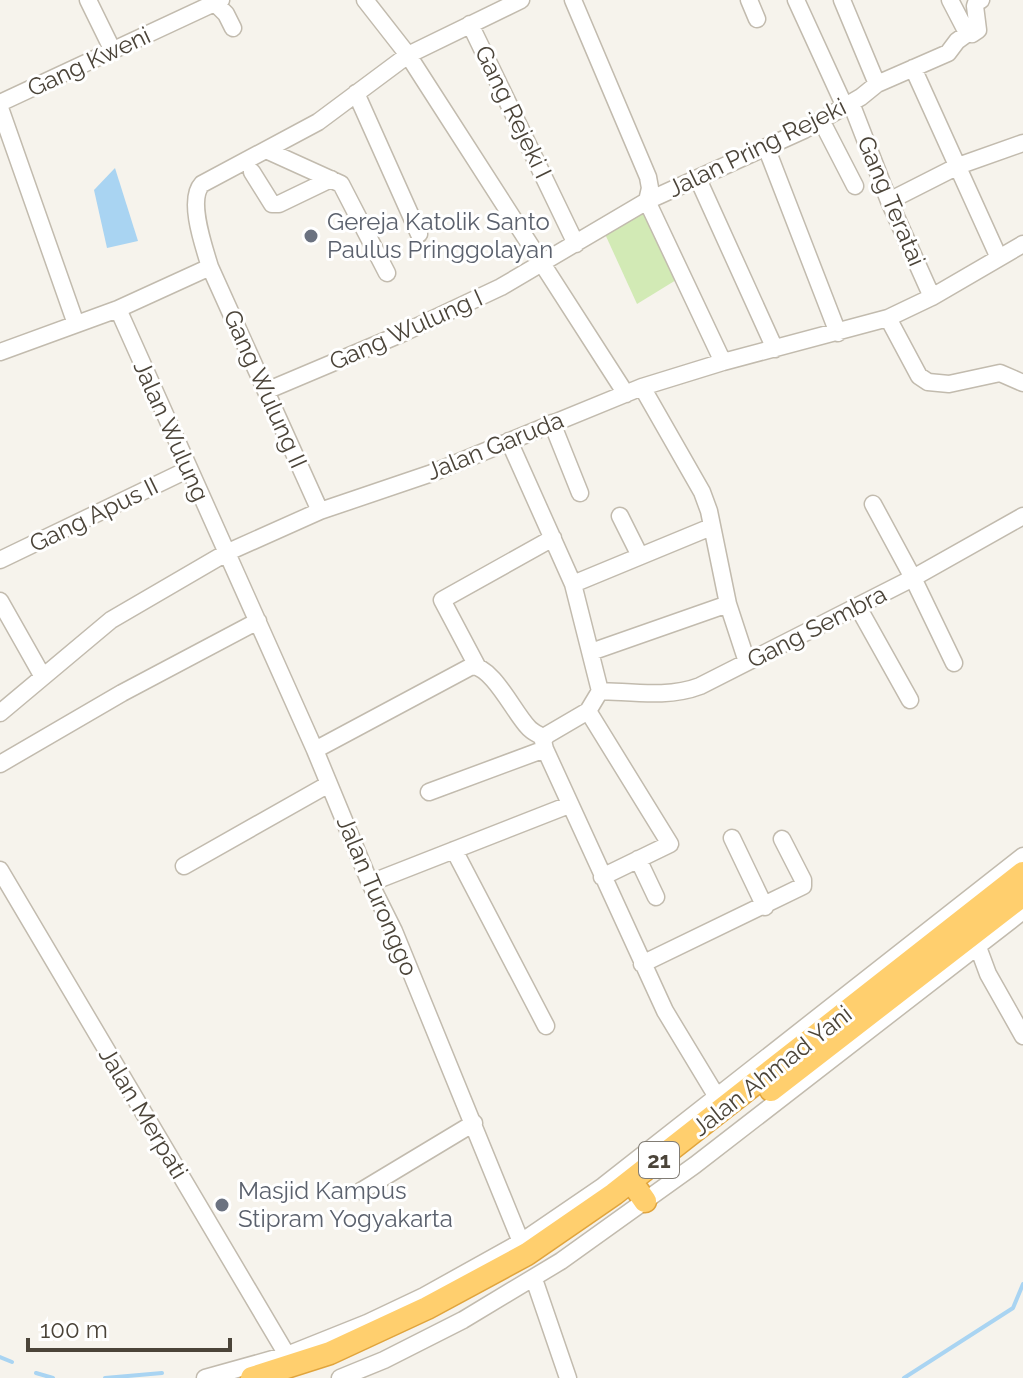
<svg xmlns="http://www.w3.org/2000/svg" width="1023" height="1378" viewBox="0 0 1023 1378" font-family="Raleway,sans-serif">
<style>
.green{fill:#d2eab5}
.water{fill:#a9d4f2}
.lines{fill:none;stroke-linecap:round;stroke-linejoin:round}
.stream{stroke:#a9d4f2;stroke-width:4}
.minor-casing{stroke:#c2bbae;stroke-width:19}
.highway-casing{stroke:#e0a43c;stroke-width:25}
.minor{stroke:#fff;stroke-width:16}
.highway{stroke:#ffcf6e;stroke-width:22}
.worship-dot{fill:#6b7280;stroke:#fff;stroke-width:3}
.labels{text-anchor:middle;stroke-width:6;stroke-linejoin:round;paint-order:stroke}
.shield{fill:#fff;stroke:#817c74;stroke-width:2}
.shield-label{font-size:22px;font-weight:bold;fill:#4b4439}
.street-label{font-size:24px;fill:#4b4439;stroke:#fff}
.worship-label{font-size:24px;fill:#5b616d;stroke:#fff;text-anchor:start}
</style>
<rect width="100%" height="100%" fill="#f6f3ec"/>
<!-- green -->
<path class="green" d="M 642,213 L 648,215 L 681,277 L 637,304 L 605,234 Z"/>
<!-- water -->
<path class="water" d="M 115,168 L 138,241 L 107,248 L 94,190 Z"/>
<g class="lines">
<!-- stream -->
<path class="stream" d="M 0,1357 L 12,1362
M 36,1373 L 53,1378
M 105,1378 L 162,1373
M 904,1378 L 1013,1308 L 1023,1284"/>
<!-- minor casing -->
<g class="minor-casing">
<path id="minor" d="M 88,0 L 113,51
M 212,0 L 226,14 L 233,28
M 365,0 L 408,55 L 626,394
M 573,0 L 648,177 L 650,188 L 647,201 L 723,362
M 749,0 L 757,19
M 796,0 L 845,107
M 842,0 L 877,84
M 950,0 L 964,27 L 972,34 L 978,30 L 975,6 L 976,3 L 981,0
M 470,24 L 576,244
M 913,68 L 999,258
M 356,93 L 419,234
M 0,103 L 221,0
M 851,103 L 889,201 L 932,297
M 0,108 L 76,324
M 821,120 L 855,186
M 766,147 L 838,333
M 266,150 L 341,184 L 387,273
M 252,172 L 272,204 L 279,204 L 331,179
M 698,179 L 775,349
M 889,201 L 958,166 L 1023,143
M 210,267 L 320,511
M 118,309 L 315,750 L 370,883 L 394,931 L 521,1242
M 888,318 L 919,376 L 928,382 L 949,384 L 1000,373 L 1023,383
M 0,352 L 118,309 L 210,267 C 204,247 187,200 202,184 L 318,122 L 408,55 L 521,0
M 642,387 L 702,492 L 709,511 L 728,604 L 747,662
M 266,391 L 401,334 L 501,287 L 647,201 L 804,130 L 861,97 L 877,84 L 948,53 L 957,41 L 968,33
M 552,423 L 580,493
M 509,441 L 573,584 L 600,691
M 873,504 L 913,578 L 954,663
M 620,516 L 640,556
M 0,560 L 189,469
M 573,584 L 711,527
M 0,601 L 43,677
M 858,607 L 910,700
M 591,652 L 728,604
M 477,666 L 442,600 L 553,538
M 600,691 L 588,711 L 547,735 L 543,741 L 545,749 L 665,1011 L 717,1097
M 600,691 C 633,692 669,698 700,686 L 913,578 L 1023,516
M 588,711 L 670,844 L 602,877
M 0,713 L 111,620 L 226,553 L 320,511 L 432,473 L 642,387 L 723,362 L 888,318 L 932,297 L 1023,244
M 315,750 L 472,666 C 493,667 513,711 528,727 C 532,732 538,734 544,738
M 0,764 L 122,693 L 258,621
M 429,792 L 545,749
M 732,838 L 765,907
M 454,850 L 546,1026
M 638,859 L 656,897
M 184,866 L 329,784
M 0,870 L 287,1355
M 370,883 L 569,805
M 978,947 L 988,974 L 1023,1036
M 642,964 L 803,886 L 803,880 L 782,839
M 361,1191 L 474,1123
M 534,1279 L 568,1378
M 205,1378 L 287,1355 L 367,1323 L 424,1296 L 521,1242 L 603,1186 L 1023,856
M 340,1378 L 384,1360 L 463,1320 L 561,1261 L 695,1165 L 1023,911"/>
</g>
<!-- highway casing -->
<g class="highway-casing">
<path id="highway" d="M 771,1090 L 1023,895
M 638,1191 L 645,1201
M 252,1378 L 330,1353 L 427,1308 L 527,1254 L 614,1194 L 1023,873"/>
</g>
<!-- minor -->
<use href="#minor" class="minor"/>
<!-- highway -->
<use href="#highway" class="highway"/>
</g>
<!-- markers -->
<g class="worship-dot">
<circle cx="311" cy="236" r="8"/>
<circle cx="222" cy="1205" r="8"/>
</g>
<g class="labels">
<!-- shield labels -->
<rect class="shield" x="639" y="1142" width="40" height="36" rx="6"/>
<g class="shield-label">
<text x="659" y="1168">21</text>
</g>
<!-- street labels -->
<g class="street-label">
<text transform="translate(89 62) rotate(-25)" y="8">Gang Kweni</text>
<text transform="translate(513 112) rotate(64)" y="8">Gang Rejeki I</text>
<text transform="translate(757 148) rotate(-26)" y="8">Jalan Pring Rejeki</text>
<text transform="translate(891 201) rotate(67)" y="8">Gang Teratai</text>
<text transform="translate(406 330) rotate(-24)" y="8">Gang Wulung I</text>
<text transform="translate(265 389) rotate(66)" y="8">Gang Wulung II</text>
<text transform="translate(171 431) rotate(66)" y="8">Jalan Wulung</text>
<text transform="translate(495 446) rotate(-22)" y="8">Jalan Garuda</text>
<text transform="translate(94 515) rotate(-26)" y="8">Gang Apus II</text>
<text transform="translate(817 627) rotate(-27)" y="8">Gang Sembra</text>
<text transform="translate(377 896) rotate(67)" y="8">Jalan Turonggo</text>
<text transform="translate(772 1071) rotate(-38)" y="8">Jalan Ahmad Yani</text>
<text transform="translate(143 1113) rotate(59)" y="8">Jalan Merpati</text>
</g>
<!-- worship labels -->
<g class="worship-label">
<text x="327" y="230">Gereja Katolik Santo<tspan x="327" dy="28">Paulus Pringgolayan</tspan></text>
<text x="238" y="1199">Masjid Kampus<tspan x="238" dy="28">Stipram Yogyakarta</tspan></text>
</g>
</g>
<!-- scale -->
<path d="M28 1338v12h202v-12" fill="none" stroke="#4b4439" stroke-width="4"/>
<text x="40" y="1338" font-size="24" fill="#4b4439" stroke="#ffffff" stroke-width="6" paint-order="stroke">100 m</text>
</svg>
